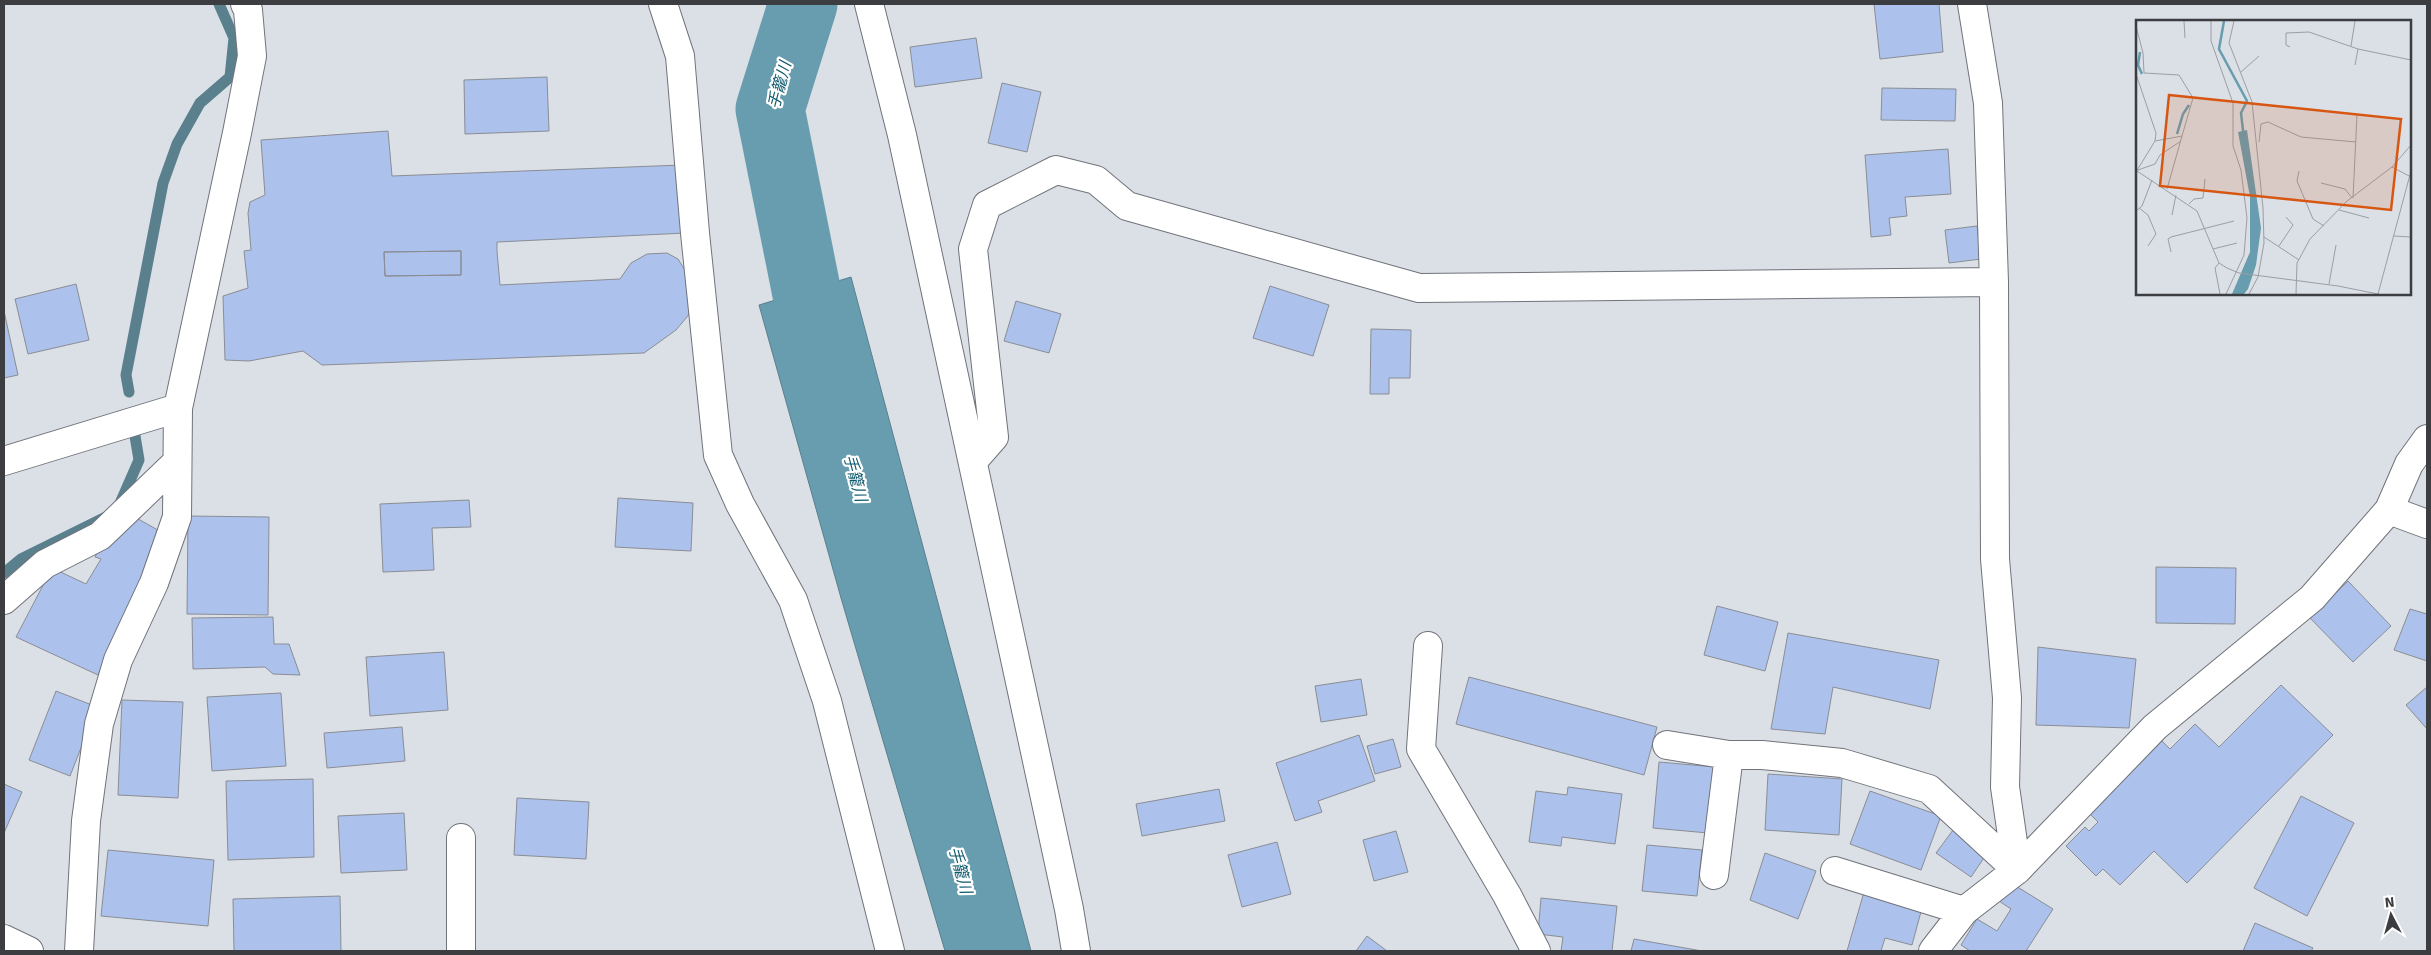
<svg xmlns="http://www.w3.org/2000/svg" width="2431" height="955" viewBox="0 0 2431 955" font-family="Signika,'Noto Sans JP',sans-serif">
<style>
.water{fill:#679daf;stroke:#5a808e}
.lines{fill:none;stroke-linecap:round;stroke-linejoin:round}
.stream{stroke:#5a808e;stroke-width:11}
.river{stroke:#679daf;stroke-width:69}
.building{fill:#acc2ec;stroke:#8a8d94;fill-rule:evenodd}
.minor-casing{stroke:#70737a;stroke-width:30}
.tertiary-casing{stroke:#70737a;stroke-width:30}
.minor{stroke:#fff;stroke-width:28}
.tertiary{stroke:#fff;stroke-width:28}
.labels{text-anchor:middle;stroke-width:4.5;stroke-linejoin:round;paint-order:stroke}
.water-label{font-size:16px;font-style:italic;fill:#0d596d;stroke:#fff}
.inset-river{fill:none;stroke:#679daf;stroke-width:2.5}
.inset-road{fill:none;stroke:#9b9ea4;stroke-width:1}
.view{fill:#d75611;fill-opacity:0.15;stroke:#d75611;stroke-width:2.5}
.inset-edge{fill:none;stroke:#3b3d40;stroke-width:2.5}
</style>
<rect width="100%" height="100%" fill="#dbdfe6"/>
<!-- water -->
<path class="water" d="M 851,277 L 1031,951 L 945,951 L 841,598 L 759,305 Z"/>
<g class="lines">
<!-- stream -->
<path class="stream" d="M 129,392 L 126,375 L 163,183 L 177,144 L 200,103 L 230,77 L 234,38 L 219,4
M 118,508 L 139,460 L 134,430
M 4,573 L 21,559 L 106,517"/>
<!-- river -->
<path class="river" d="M 803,4 L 770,109 L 808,299 L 830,383"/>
</g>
<!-- building -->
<path class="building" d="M 1874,4 L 1939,4 L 1943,52 L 1880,59 Z
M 976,38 L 982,78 L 915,87 L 910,47 Z
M 547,77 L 549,131 L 465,134 L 464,80 Z
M 1002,83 L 1041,92 L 1027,152 L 988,143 Z
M 1882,88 L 1956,89 L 1955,121 L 1881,120 Z
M 388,131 L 392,176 L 682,165 L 686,233 L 497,242 L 497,251 L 500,285 L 620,279 L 631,263 L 647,254 L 667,253 L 678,259 L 693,283 L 692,311 L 676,330 L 644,353 L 322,365 L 303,351 L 249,361 L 225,360 L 223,296 L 248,288 L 244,251 L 251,250 L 248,213 L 250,202 L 265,195 L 261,140 ZM 461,251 L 461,275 L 385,276 L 384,252 Z
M 1948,149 L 1951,194 L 1905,197 L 1907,216 L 1889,218 L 1891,235 L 1871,237 L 1865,155 Z
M 1977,226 L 1981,259 L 1949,263 L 1945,230 Z
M 461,251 L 461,275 L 385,276 L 384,252 Z
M 76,284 L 89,340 L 28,354 L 15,299 Z
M 1270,286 L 1329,305 L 1313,356 L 1253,338 Z
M 1016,301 L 1061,314 L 1049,353 L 1004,341 Z
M 4,311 L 18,375 L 4,378 Z
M 1371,329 L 1411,330 L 1410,378 L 1389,378 L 1389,394 L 1370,394 Z
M 618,498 L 693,503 L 691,551 L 615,547 Z
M 469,500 L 471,527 L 432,528 L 434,570 L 383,572 L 380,504 Z
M 133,516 L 163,533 L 98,675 L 16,637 L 52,568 L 86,584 L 101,559 L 95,557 L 107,534 Z
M 188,516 L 269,517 L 268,615 L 187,614 Z
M 2156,567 L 2236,568 L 2235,624 L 2156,623 Z
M 2348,581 L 2391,626 L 2353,662 L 2310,618 Z
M 1717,606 L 1778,622 L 1765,671 L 1704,655 Z
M 2410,609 L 2427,614 L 2427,661 L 2394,650 Z
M 273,617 L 274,644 L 289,644 L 300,675 L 273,674 L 265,667 L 193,669 L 192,618 Z
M 1788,633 L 1939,660 L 1930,709 L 1833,687 L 1825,734 L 1771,729 Z
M 2038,647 L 2136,659 L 2129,728 L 2036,725 Z
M 444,652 L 448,710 L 370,716 L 366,657 Z
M 1469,677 L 1657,727 L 1644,775 L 1456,724 Z
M 1361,679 L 1367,715 L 1321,722 L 1315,686 Z
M 2281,685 L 2333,735 L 2187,883 L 2154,851 L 2120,885 L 2103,869 L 2096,876 L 2066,846 L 2085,827 L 2089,831 L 2098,822 L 2090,814 L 2162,741 L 2170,749 L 2195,724 L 2219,747 Z
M 2427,687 L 2427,729 L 2406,705 Z
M 56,691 L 97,707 L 70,776 L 29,760 Z
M 281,693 L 286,766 L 212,771 L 207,697 Z
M 122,700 L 183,702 L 178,798 L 118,795 Z
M 402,727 L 405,761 L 327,768 L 324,733 Z
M 1359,735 L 1375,781 L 1318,801 L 1322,812 L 1295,821 L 1276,763 Z
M 1393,739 L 1401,767 L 1375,774 L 1367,746 Z
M 1659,762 L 1715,767 L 1708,833 L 1653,828 Z
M 1768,774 L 1842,779 L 1839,835 L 1765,830 Z
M 313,779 L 314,857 L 228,860 L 226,781 Z
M 4,784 L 22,792 L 4,833 Z
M 1568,787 L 1622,794 L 1615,844 L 1562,837 L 1561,846 L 1529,842 L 1536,791 L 1567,795 Z
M 1219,789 L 1225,821 L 1142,836 L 1136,804 Z
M 1870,791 L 1941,816 L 1921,870 L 1850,844 Z
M 2301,796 L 2354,823 L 2307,916 L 2254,888 Z
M 517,798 L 589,802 L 586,859 L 514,855 Z
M 404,813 L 407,870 L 341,873 L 338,816 Z
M 1956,826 L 1990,849 L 1971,877 L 1936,853 Z
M 1396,831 L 1408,872 L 1374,881 L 1363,840 Z
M 1277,842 L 1291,894 L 1242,907 L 1228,855 Z
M 1647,845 L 1702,850 L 1697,896 L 1642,891 Z
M 108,850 L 214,860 L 208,926 L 101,916 Z
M 1765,853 L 1816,871 L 1798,919 L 1750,900 Z
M 2011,883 L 2053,909 L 2026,951 L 1970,951 L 1961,945 L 1977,919 L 1997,931 L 2011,909 L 1999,901 Z
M 1864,892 L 1922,908 L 1912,945 L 1885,938 L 1881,951 L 1847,951 Z
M 340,896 L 341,951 L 234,951 L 233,899 Z
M 1541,898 L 1617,906 L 1612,951 L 1561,951 L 1563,937 L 1538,934 Z
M 2255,923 L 2313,948 L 2311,951 L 2243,951 Z
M 1367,936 L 1387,951 L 1356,951 Z
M 1634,939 L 1702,951 L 1631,951 Z"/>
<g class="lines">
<!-- minor casing -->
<g class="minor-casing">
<path id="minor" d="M 663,4 L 680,56 L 695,233 L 718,455 L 740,504 L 793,600 L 827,701 L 890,951
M 869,4 L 902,135 L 1069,909 L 1076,951
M 1972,4 L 1988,103 L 1994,282 L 1995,559 L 2007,698 L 2005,787 L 2017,870
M 4,461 L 178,408 L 237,133 L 252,56 L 248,10 L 245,4
M 973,461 L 994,437 L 973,249 L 987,205 L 1056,170 L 1096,180 L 1127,206 L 1419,288 L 1994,282
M 2389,510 L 2427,524
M 4,600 L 45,564 L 100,536 L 177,462
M 1428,646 L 1421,749 L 1507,895 L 1536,951
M 1667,745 L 1729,755 L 1762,755 L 1842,763 L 1929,789 L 2017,870
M 461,838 L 461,951
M 1835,871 L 1964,911
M 1714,875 L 1729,755
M 79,951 L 86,821 L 99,724 L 118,660 L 154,583 L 177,517 L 178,408
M 1933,951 L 1964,911 L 2017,870 L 2155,727 L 2312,598 L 2389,510 L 2409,464 L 2427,439"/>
</g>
<!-- tertiary casing -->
<g class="tertiary-casing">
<path id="tertiary" d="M 4,939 L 29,951"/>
</g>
<!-- minor -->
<use href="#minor" class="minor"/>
<!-- tertiary -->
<use href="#tertiary" class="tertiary"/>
</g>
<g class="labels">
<!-- water labels -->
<g class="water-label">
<text transform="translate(779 85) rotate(-75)" y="6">手籠川</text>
<text transform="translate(856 478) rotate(75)" y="6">手籠川</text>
<text transform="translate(961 870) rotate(75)" y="6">手籠川</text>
</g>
</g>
<!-- overview -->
<g transform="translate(2136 20)">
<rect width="275" height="275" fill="#dbdfe6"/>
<path d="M 111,110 L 125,208 L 120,245 L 112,269 L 108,274 L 96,274 L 114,232 L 114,177 L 102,112 Z" fill="#679daf"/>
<path class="inset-river" d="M 88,1 L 83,29 L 111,81 L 105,93 L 108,119M 4,32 L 2,45 L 6,54M 41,114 L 47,94 L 53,85"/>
<path class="inset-road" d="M 48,1 L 49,18M 75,1 L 75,21 L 97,83 L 97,126 L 105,150 L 111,198 L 108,235 L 90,274M 98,1 L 93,23 L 116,82 L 127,188 L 128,223 L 122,257 L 113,274M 0,6 L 7,33 L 8,53 L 43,55 L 57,78 L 46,116 L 19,121M 215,26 L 219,1M 154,27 L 150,25 L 150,13 L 173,12 L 222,29 L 275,40M 219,45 L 222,29M 105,52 L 123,36M 0,54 L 20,113 L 19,121 L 0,152M 123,122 L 125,104 L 132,102 L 165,117 L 220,122M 256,147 L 275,157M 2,150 L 19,144 L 24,135 L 45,121M 1,151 L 61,191 L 83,243 L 91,248 L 103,253 L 202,266 L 242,274M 163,151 L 161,161 L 177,199 L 188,206M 185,163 L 209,169 L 216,178M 31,169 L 46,116M 217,178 L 221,95M 53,184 L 58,179 L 67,178 L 69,159M 3,188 L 12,195 L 20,214 L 12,226M 203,190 L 233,198M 0,191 L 6,186 L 16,160M 36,195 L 40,175M 258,216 L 275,217M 128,217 L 163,240M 143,226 L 157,205 L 150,197M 77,229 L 101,223M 35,232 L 32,219 L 35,217 L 98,201M 83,243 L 79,248 L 84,274M 193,264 L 200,225M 160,274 L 161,243 L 174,219 L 211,181 L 256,147 L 275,125M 242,274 L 275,151"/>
<path class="view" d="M 33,75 L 265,99 L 255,190 L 24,166 Z"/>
<rect width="275" height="275" class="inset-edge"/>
</g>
<!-- border -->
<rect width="2431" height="955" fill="none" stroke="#3b3d40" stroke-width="10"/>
<!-- north arrow -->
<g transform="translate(2391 915) rotate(354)" stroke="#ffffff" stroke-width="4" paint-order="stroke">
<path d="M0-4L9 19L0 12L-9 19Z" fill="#3b3d40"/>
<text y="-8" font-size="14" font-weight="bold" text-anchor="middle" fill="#3b3d40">N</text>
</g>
</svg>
